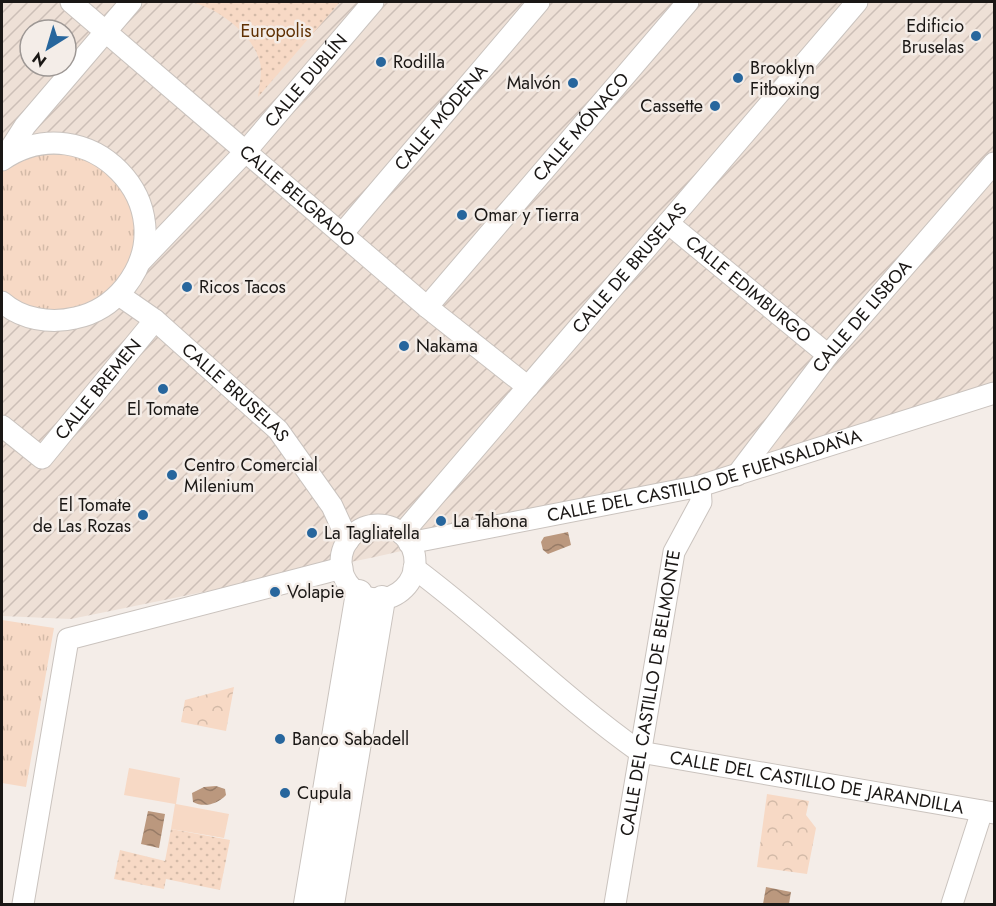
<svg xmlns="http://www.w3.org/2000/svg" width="996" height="906" viewBox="0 0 996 906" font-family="Jost,sans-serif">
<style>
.industrial{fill:url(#industrial-furrows);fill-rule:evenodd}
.grass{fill:url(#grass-tufts)}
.park{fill:url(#park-crowns)}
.garden{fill:url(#garden-dots)}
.pitch{fill:#f7d9c5}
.water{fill:url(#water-waves)}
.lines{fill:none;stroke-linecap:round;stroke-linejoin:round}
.minor-casing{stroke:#cac3be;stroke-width:23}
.tertiary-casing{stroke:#cac3be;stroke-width:28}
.minor{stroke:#fff;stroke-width:21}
.tertiary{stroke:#fff;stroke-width:26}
.poi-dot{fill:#27669d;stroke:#f4ede8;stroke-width:2}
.labels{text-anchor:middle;stroke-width:5;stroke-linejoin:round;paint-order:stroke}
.poi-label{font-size:18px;fill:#1a1715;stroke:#f4ede8;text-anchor:start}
.park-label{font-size:18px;fill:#603103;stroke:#f4ede8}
.street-label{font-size:18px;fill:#1a1715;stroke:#f4ede8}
</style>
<defs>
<pattern id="industrial-furrows" width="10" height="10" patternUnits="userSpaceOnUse" patternTransform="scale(1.5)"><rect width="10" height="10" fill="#eee0d6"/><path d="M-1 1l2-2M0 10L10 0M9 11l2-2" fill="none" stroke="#ccbfb7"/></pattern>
<pattern id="grass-tufts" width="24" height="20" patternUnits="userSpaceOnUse" patternTransform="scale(1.5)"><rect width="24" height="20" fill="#f7d9c5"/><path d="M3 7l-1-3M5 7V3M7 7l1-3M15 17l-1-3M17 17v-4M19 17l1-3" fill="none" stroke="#d3baa8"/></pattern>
<pattern id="park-crowns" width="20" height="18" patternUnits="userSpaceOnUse" patternTransform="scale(1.5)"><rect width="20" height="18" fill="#f7d9c5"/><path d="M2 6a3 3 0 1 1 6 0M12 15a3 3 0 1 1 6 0" fill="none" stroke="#d3baa8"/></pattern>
<pattern id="garden-dots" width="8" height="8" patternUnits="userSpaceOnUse" patternTransform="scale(1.5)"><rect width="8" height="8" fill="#f7d9c5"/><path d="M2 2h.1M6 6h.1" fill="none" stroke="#d3baa8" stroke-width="1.8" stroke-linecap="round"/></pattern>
<pattern id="water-waves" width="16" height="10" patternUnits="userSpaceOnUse" patternTransform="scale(1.5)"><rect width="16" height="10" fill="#bb987e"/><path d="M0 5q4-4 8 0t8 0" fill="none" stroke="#977b66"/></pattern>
</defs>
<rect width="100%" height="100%" fill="#f4ede8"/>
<!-- industrial -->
<path class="industrial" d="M 2,2 L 994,2 L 994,391 L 703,482 L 375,557 L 71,619 L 2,616 ZM 30,30 L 66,30 L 66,66 L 30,66 Z"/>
<!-- grass -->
<path class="grass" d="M 49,150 C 61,152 78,152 90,157 C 96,160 102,168 108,172 C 184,235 94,360 2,290 L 2,171 L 12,163 Z
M 2,620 L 54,628 L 26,787 L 2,783 Z"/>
<!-- park -->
<path class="park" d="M 234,687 L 226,731 L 181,722 L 185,700 Z
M 767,794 L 809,801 L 806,815 L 816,828 L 807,874 L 757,867 Z"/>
<!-- garden -->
<path class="garden" d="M 190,2 L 340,2 L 258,97 C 259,88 261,78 261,69 C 259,38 218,7 190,2 Z
M 171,829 L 230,840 L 220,890 L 166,879 L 164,889 L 114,879 L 120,850 L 165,861 Z"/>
<!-- pitch -->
<path class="pitch" d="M 129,768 L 180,778 L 176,804 L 229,814 L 224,838 L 171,829 L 175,804 L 124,795 Z"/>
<!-- water -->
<path class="water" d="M 568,532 L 571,545 L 548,554 L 543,550 L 541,542 L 544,537 Z
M 216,786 L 225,789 L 226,795 C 218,804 204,808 193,802 L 192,793 L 204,787 Z
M 148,811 L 165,814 L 159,848 L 141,844 Z
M 766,887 L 791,892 L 789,904 L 763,904 Z"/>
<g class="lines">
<!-- minor casing -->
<g class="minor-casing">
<g id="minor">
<path id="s1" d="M 71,2 L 427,307 L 528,387"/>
<path d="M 5,157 L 25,126 L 131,2"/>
<path d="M 2,160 C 87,102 189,206 125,287 C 112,303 95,314 75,318 C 50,324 21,319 2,302"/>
<path id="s2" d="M 668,223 L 828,355"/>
<path id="s3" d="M 342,234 L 539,2"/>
<path id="s4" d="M 140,262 L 245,152 L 373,2"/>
<path id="s5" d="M 119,295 L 155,320 L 278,430 L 332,506 L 348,541"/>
<path id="s6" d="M 427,307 L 688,2"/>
<path id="s7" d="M 2,426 L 42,458 L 155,320"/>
<path id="s8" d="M 737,475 L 828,355 L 994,163"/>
<circle cx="378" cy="562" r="37"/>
<path id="s9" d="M 402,534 L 857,2"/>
<path id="s10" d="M 409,543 L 700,486 L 994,393"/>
<path id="s11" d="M 414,568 C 492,626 561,696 640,752 L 994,813"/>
<path d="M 23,904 L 68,639 L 342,568"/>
<path id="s12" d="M 615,904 L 674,552 L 701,502 L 700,486"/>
<path d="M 952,904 L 982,811"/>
</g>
</g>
<!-- tertiary casing -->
<g class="tertiary-casing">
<path id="tertiary" d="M 307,904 L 359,593
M 331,904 L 382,599"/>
</g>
<!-- minor -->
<use href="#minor" class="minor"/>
<!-- tertiary -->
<use href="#tertiary" class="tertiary"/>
</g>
<!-- markers -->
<g class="poi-dot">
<circle cx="976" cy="36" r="6"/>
<circle cx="381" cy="62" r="6"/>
<circle cx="738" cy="78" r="6"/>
<circle cx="573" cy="83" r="6"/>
<circle cx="715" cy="106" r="6"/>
<circle cx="462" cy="215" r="6"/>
<circle cx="187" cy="287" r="6"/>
<circle cx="404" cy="346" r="6"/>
<circle cx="163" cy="389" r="6"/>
<circle cx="172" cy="475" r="6"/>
<circle cx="143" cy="515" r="6"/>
<circle cx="441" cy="521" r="6"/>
<circle cx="312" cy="533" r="6"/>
<circle cx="275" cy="592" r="6"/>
<circle cx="280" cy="739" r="6"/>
<circle cx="285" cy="793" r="6"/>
</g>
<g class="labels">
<!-- poi labels -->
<g class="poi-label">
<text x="964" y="32" text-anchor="end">Edificio<tspan x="964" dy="21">Bruselas</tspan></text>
<text x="393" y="68">Rodilla</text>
<text x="750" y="74">Brooklyn<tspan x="750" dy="21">Fitboxing</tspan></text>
<text x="561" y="89" text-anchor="end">Malvón</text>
<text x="703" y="112" text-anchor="end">Cassette</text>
<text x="474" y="221">Omar y Tierra</text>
<text x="199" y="293">Ricos Tacos</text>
<text x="416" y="352">Nakama</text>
<text x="163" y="415" text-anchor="middle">El Tomate</text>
<text x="184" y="471">Centro Comercial<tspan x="184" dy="21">Milenium</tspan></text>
<text x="131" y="511" text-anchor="end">El Tomate<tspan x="131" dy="21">de Las Rozas</tspan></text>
<text x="453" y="527">La Tahona</text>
<text x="324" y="539">La Tagliatella</text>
<text x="287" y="598">Volapie</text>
<text x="292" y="745">Banco Sabadell</text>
<text x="297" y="799">Cupula</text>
</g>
<!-- park labels -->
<g class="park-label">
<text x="276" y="37">Europolis</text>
</g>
<!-- street labels -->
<g class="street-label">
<text dy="6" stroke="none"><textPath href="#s4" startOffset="246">CALLE DUBLÍN</textPath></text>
<text dy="6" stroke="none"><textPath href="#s3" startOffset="153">CALLE MÓDENA</textPath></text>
<text dy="6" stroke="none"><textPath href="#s6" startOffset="237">CALLE MÓNACO</textPath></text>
<text dy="6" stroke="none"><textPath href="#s1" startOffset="298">CALLE BELGRADO</textPath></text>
<text dy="6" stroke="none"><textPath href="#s9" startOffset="350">CALLE DE BRUSELAS</textPath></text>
<text dy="6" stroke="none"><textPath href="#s2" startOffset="104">CALLE EDIMBURGO</textPath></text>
<text dy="6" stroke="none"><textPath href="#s8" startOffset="202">CALLE DE LISBOA</textPath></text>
<text dy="6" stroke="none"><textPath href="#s7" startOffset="140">CALLE BREMEN</textPath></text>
<text dy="6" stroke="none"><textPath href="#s5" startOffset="152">CALLE BRUSELAS</textPath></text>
<text dy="6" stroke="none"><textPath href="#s10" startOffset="303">CALLE DEL CASTILLO DE FUENSALDAÑA</textPath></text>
<text dy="6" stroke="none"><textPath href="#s12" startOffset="214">CALLE DEL CASTILLO DE BELMONTE</textPath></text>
<text dy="6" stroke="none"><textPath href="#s11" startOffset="471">CALLE DEL CASTILLO DE JARANDILLA</textPath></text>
</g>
</g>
<!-- border -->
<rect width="996" height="906" fill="none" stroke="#1a1715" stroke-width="6"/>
<!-- north arrow -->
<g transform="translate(48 48) rotate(217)"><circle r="28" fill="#f4ede8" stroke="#9d9794" stroke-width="1.5"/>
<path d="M0-4.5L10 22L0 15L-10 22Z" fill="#27669d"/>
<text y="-9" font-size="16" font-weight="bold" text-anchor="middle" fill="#1a1715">N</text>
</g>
</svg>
